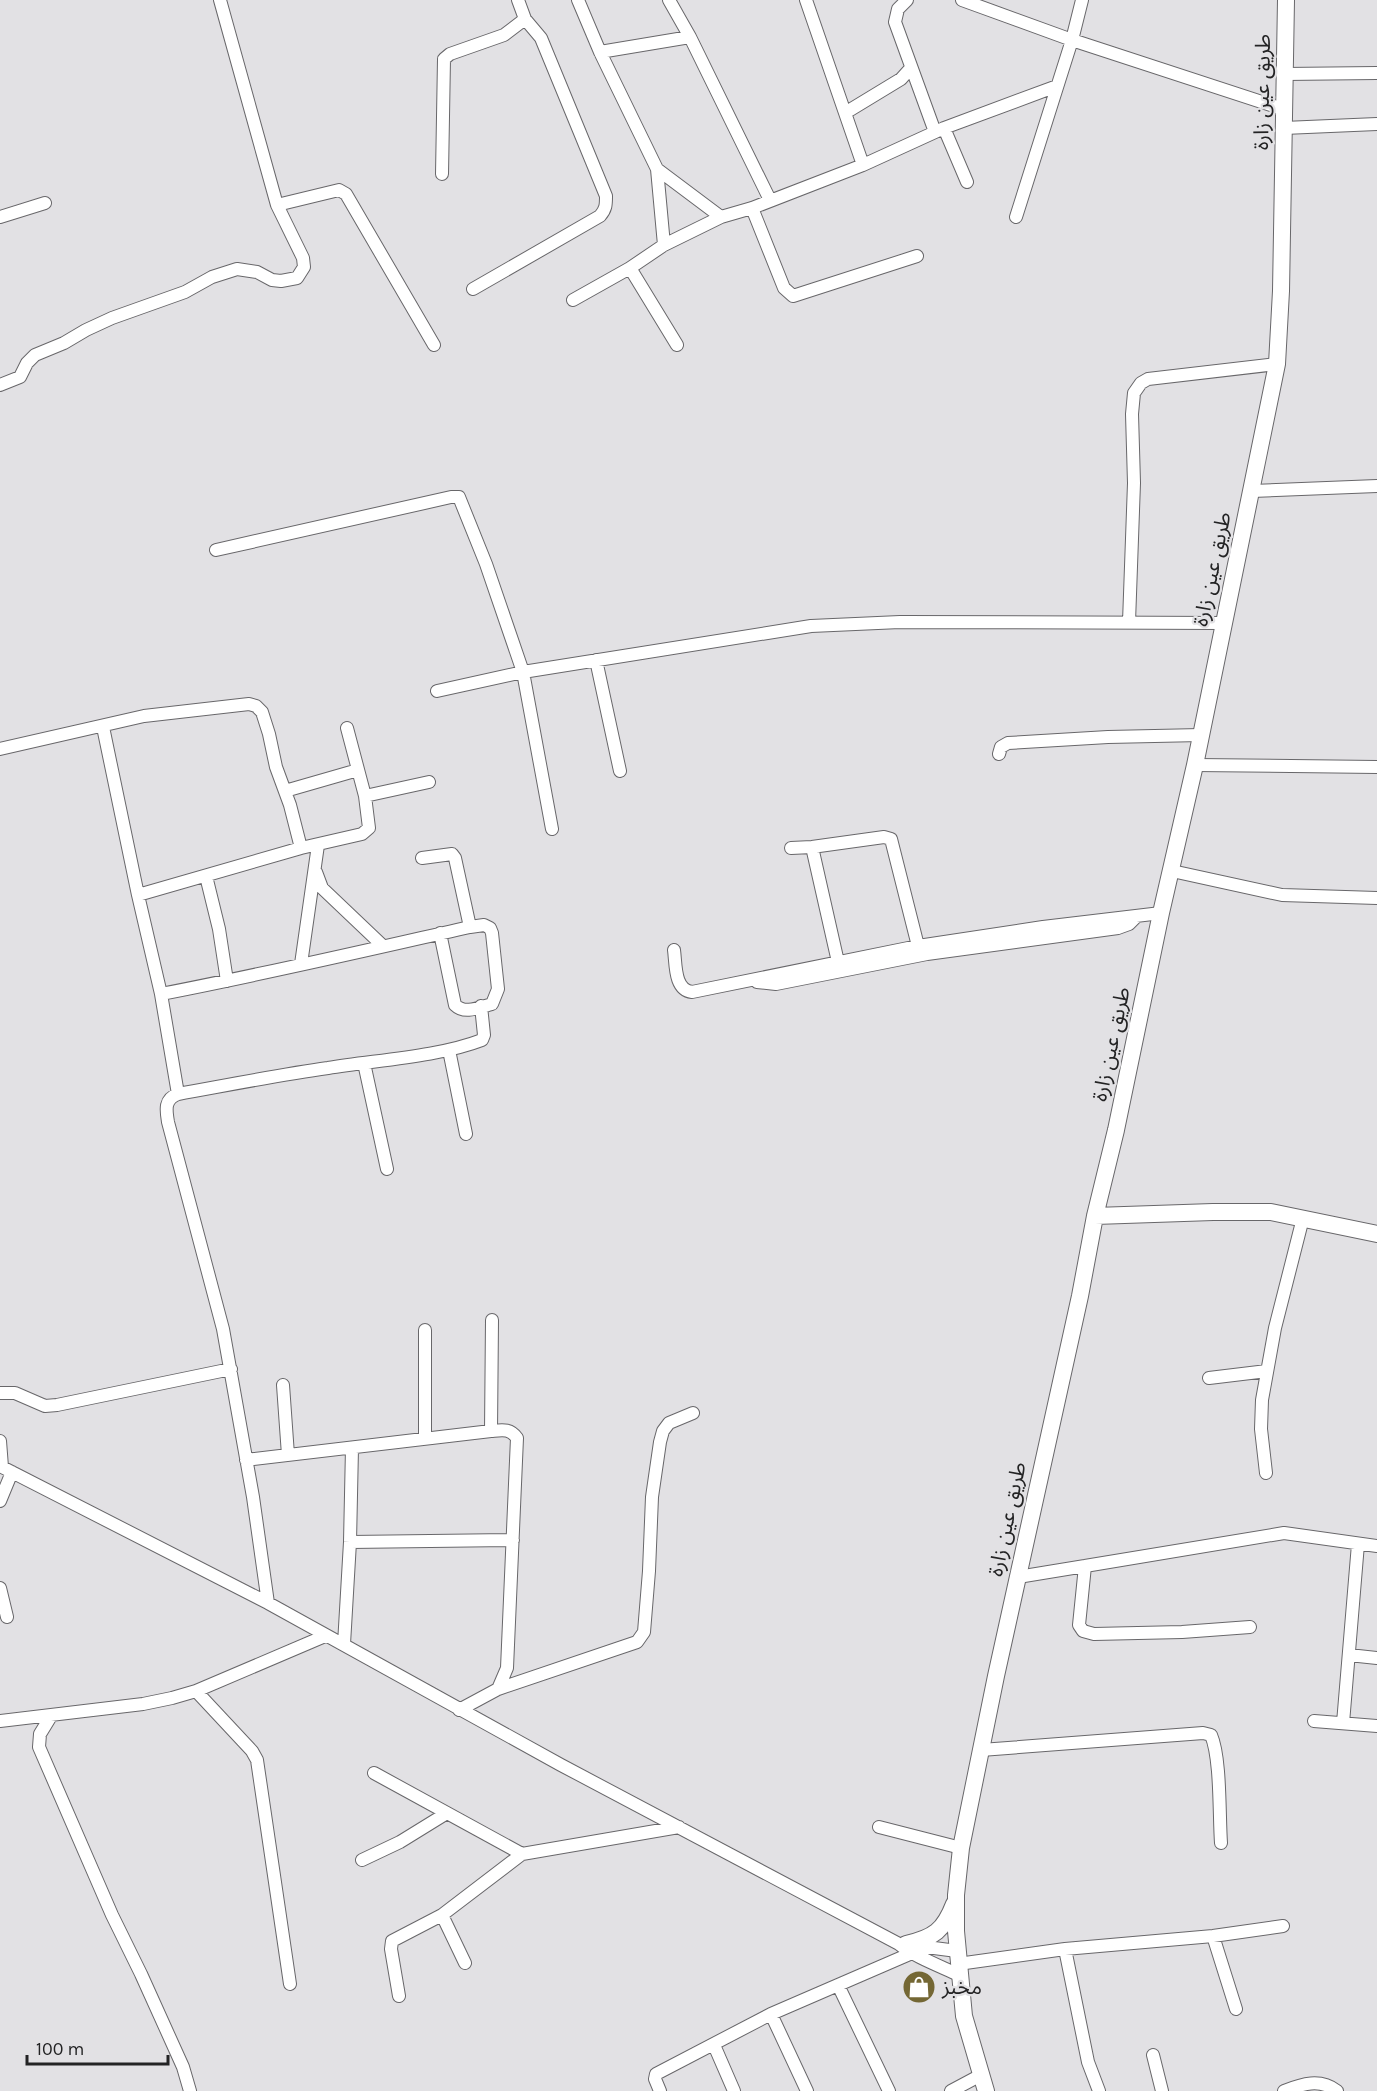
<svg xmlns="http://www.w3.org/2000/svg" width="1377" height="2091" viewBox="0 0 1377 2091" font-family="Karla,'Noto Sans Arabic',sans-serif">
<style>
.lines{fill:none;stroke-linecap:round;stroke-linejoin:round}
.minor-casing{stroke:#68676a;stroke-width:14}
.major-casing{stroke:#68676a;stroke-width:18}
.minor{stroke:#fff;stroke-width:12}
.major{stroke:#fff;stroke-width:16}
.labels{text-anchor:middle;stroke-width:4.5;stroke-linejoin:round;paint-order:stroke}
.street-label{font-size:21px;fill:#232324;stroke:#e2e1e4}
.poi-label{font-size:21px;fill:#232324;stroke:#e2e1e4;text-anchor:start}
</style>
<rect width="100%" height="100%" fill="#e2e1e4"/>
<g class="lines">
<!-- minor casing -->
<g class="minor-casing">
<path id="minor" d="M 220,0 L 277,205 L 339,190 L 346,194 L 434,345
M 578,0 L 600,52 L 657,169 L 721,217
M 669,0 L 690,37 L 770,200
M 806,0 L 863,165
M 907,0 L 898,9 L 895,22 L 935,132
M 962,0 L 1072,40 L 1283,109
M 600,52 L 690,37
M 1284,74 L 1377,73
M 845,113 L 901,79 L 910,69
M 944,128 L 967,182
M 1284,128 L 1377,124
M 657,169 L 664,245
M 442,174 L 444,59 L 450,54 L 504,35 L 525,19
M 752,208 L 784,288 L 793,296 L 917,256
M 0,217 L 45,203
M 1016,217 L 1072,40 L 1082,0
M 630,268 L 677,345
M 473,289 L 600,216 C 606,209 606,205 606,196 L 541,38 L 525,19 L 518,0
M 573,300 L 630,268 L 664,245 L 721,217 L 752,208 L 863,165 L 944,128 L 1057,86
M 0,385 L 20,377 L 27,363 L 35,355 L 64,343 L 86,330 L 112,318 L 185,292 L 212,277 L 237,269 L 257,272 L 272,280 L 281,281 L 297,278 L 304,267 L 303,258 L 277,205
M 1252,491 L 1377,486
M 216,550 L 451,497 L 459,497 L 486,564 L 523,672 L 552,829
M 1129,622 L 1134,483 L 1132,414 L 1134,393 L 1141,383 L 1148,379 L 1277,364
M 596,660 L 620,771
M 437,691 L 523,672 L 811,626 L 900,622 L 1224,623
M 103,727 L 138,895 L 161,994 L 178,1094
M 0,749 L 144,716 L 249,704 L 256,706 L 262,712 L 269,734 L 276,767 L 290,805 L 301,848
M 999,754 L 1001,747 L 1008,743 L 1108,737 L 1201,735
M 1195,765 L 1377,767
M 285,791 L 358,770
M 365,796 L 429,782
M 812,847 L 838,962
M 791,848 L 812,847 L 884,837 L 891,839 L 918,946
M 422,858 L 452,854 L 455,858 L 470,927
M 1172,871 L 1282,895 L 1377,898
M 316,872 L 322,888 L 383,946
M 206,876 L 219,929 L 227,981
M 138,895 L 301,848 L 362,834 L 369,828 L 365,796 L 347,728
M 674,950 C 676,964 674,990 692,992 L 918,946 L 1043,927 L 1161,913
M 301,964 L 318,845
M 757,982 L 776,984 L 927,954 L 1118,928 L 1129,924 L 1136,917
M 161,994 C 265,974 367,950 470,927 L 484,925 L 490,928 L 492,933 L 498,989 L 492,1004 C 480,1007 465,1015 455,1005 L 440,933
M 449,1050 L 466,1134
M 364,1063 L 387,1169
M 425,1330 L 425,1438
M 1209,1378 L 1267,1371
M 283,1385 L 288,1455
M 0,1393 L 15,1393 L 45,1406 L 57,1405 L 231,1369
M 491,1431 L 492,1320
M 0,1441 L 2,1467
M 246,1460 L 491,1431 C 502,1430 510,1428 517,1438 L 507,1668 L 498,1689 L 459,1710
M 0,1466 L 268,1603 L 561,1765 L 899,1944 C 915,1957 940,1966 959,1975
M 1266,1473 L 1261,1429 L 1262,1400 L 1275,1328 L 1303,1218
M 0,1501 L 12,1472
M 350,1542 L 513,1540
M 1085,1566 L 1284,1533 L 1377,1546
M 1018,1577 L 1085,1566 L 1079,1625 L 1083,1631 L 1094,1634 L 1182,1632 L 1250,1627
M 0,1588 L 7,1617
M 268,1603 L 253,1497 L 223,1329 L 168,1122 C 166,1110 164,1099 178,1094 C 228,1085 278,1075 328,1068 C 376,1060 438,1057 482,1040 L 484,1035 L 481,1006
M 344,1644 L 350,1542 L 352,1448
M 1349,1655 L 1377,1658
M 498,1689 L 637,1642 L 644,1632 L 649,1571 L 652,1497 L 660,1442 L 663,1431 L 669,1423 L 693,1413
M 196,1691 L 252,1751 L 257,1760 L 290,1984
M 51,1716 L 40,1734 L 39,1747 L 112,1915 L 141,1974 L 183,2067 L 190,2091
M 0,1721 L 143,1704 L 172,1698 L 196,1691 L 325,1636
M 1314,1721 L 1377,1726
M 1343,1723 L 1358,1544
M 981,1750 L 1203,1733 L 1211,1735 C 1221,1758 1219,1815 1221,1843
M 374,1773 L 522,1854
M 879,1827 L 961,1848
M 362,1860 L 400,1842 L 447,1813
M 442,1915 L 465,1963
M 1213,1936 L 1236,2009
M 911,1945 L 957,1951
M 1065,1949 L 1088,2062 L 1099,2091
M 958,1964 L 1065,1949 L 1213,1936 L 1283,1926
M 838,1985 L 889,2091
M 399,1996 L 391,1949 L 392,1941 L 442,1915 L 522,1854 L 679,1827
M 771,2014 L 807,2091
M 714,2045 L 734,2091
M 1153,2055 L 1162,2091
M 660,2091 L 655,2079 L 656,2074 L 771,2014 L 912,1953
M 951,2091 L 981,2075
M 1284,2091 C 1302,2084 1320,2078 1337,2091"/>
</g>
<!-- major casing -->
<g class="major-casing">
<path id="major" d="M 1095,1216 L 1213,1212 L 1271,1212 L 1377,1234
M 906,1944 C 934,1938 944,1930 954,1904
M 986,2091 L 964,2016 L 956,1931 L 956,1895 L 961,1848 L 996,1676 L 1080,1296 L 1095,1216 L 1116,1130 L 1161,913 L 1195,765 L 1277,364 L 1281,291 L 1286,0"/>
</g>
<!-- minor -->
<use href="#minor" class="minor"/>
<!-- major -->
<use href="#major" class="major"/>
</g>
<!-- icons -->
<defs>
<g id="shop-disc" transform="scale(1.725)"><circle r="9.5" fill="#746734" stroke="#e2e1e4"/><path d="M-5-2.5h2.3a2.7 3.5 0 0 1 5.4 0H5L5.5 6h-11ZM-1.5-2.5h3a1.5 2.3 0 0 0-3 0Z" fill="#fff"/></g>
</defs>
<g fill-rule="evenodd">
<use href="#shop-disc" x="919" y="1987"/>
</g>
<g class="labels">
<!-- street labels -->
<g class="street-label">
<text transform="translate(1262 92) rotate(-89)" y="7">طريق عين زارة</text>
<text transform="translate(1212 569) rotate(-78)" y="7">طريق عين زارة</text>
<text transform="translate(1111 1044) rotate(-78)" y="7">طريق عين زارة</text>
<text transform="translate(1007 1519) rotate(-78)" y="7">طريق عين زارة</text>
</g>
<!-- poi labels -->
<g class="poi-label">
<text x="942" y="1994">مخبز</text>
</g>
</g>
<!-- scale -->
<path d="M27 2055v9h141v-9" fill="none" stroke="#232324" stroke-width="3"/>
<text x="36" y="2055" font-size="18" fill="#232324" stroke="#e2e1e4" stroke-width="4.5" paint-order="stroke">100 m</text>
</svg>
